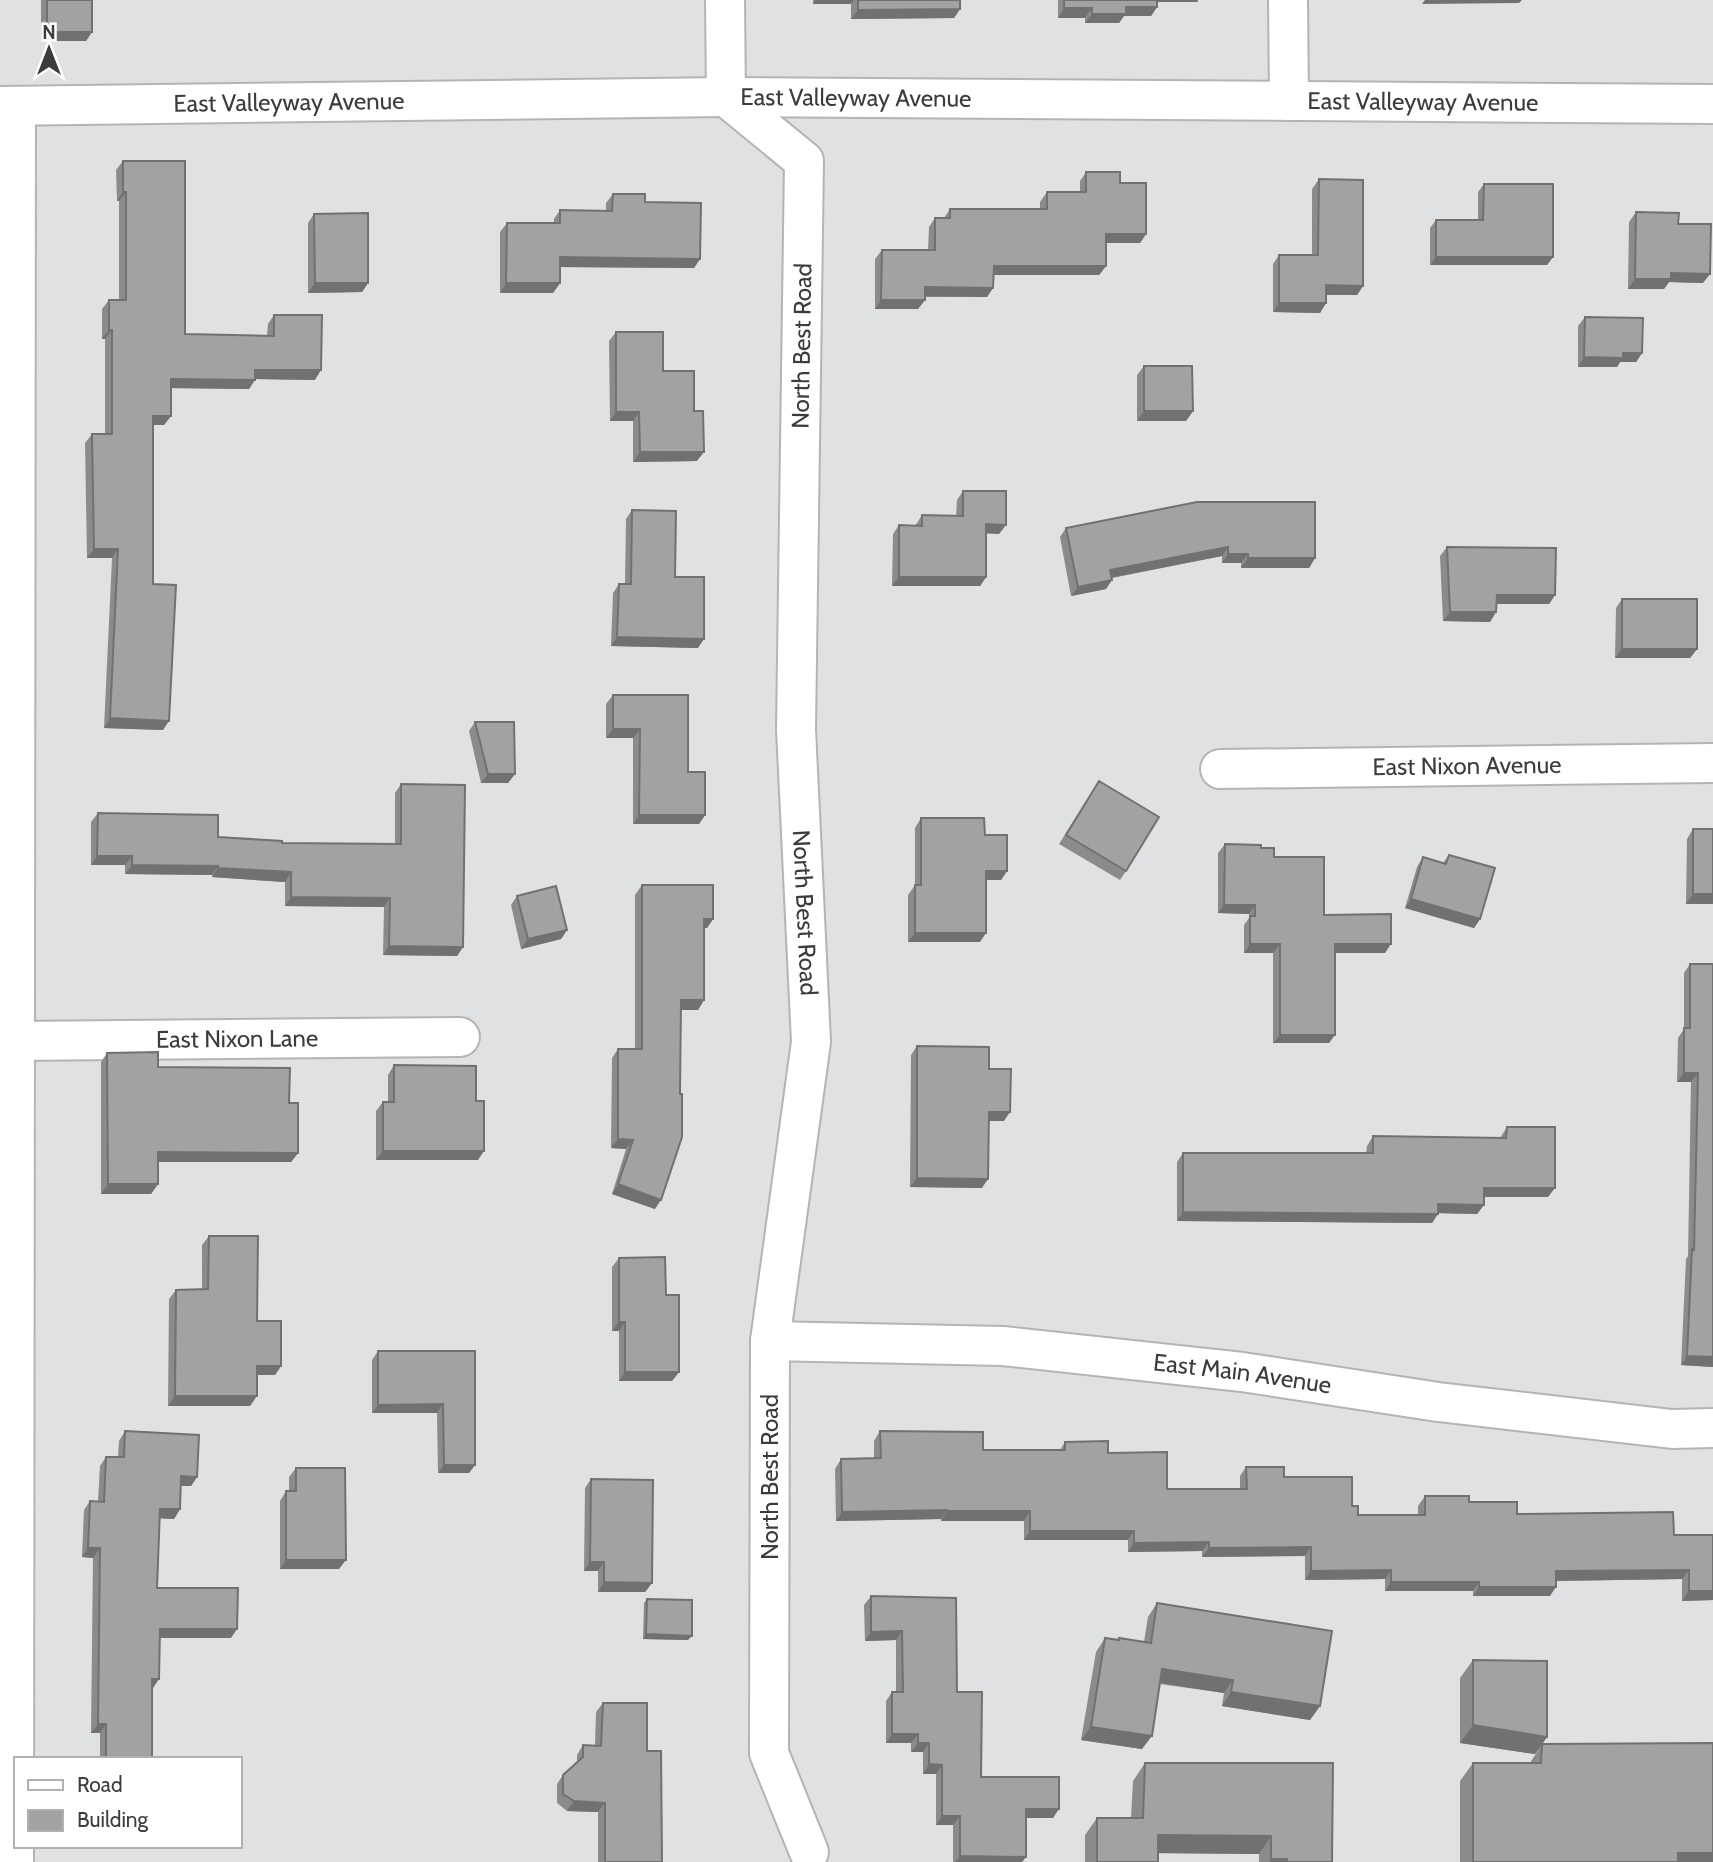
<svg xmlns="http://www.w3.org/2000/svg" width="1713" height="1862" viewBox="0 0 1713 1862" font-family="Cabin,sans-serif">
<style>
.lines{fill:none;stroke-linecap:round;stroke-linejoin:round}
.minor-casing{stroke:#b3b4b5;stroke-width:42}
.minor{stroke:#fff;stroke-width:38}
.wall{fill:#8c8b8b}
.shaded-wall{fill:#727171}
.building{fill:#a3a2a2;stroke:#727171;stroke-width:2}
.labels{text-anchor:middle;stroke-width:5;stroke-linejoin:round;paint-order:stroke}
.street-label{font-size:24px;fill:#3b3c3c;stroke:#fff}
</style>
<rect width="100%" height="100%" fill="#e0e1e2"/>
<g class="lines">
<!-- minor casing -->
<g class="minor-casing">
<g id="minor">
<path id="s1" d="M 725,0 L 726,97 L 804,161 L 796,729 L 811,1042 L 770,1341 L 769,1753 L 809,1852"/>
<path d="M 1288,0 L 1289,101"/>
<path id="s2" d="M 0,106 L 726,97 L 1713,104"/>
<path id="s3" d="M 1220,769 L 1713,763"/>
<path id="s4" d="M 15,1041 L 460,1037"/>
<path id="s5" d="M 770,1341 L 1003,1346 L 1242,1372 L 1438,1402 L 1672,1429 L 1713,1428"/>
<path d="M 14,1862 L 16,107"/>
</g>
</g>
<!-- minor -->
<use href="#minor" class="minor"/>
</g>
<!-- wall -->
<path class="wall" d="M 41,0 L 92,0 L 92,32 L 86,41 L 41,41 Z
M 813,0 L 960,0 L 960,9 L 954,18 L 851,19 L 851,4 L 813,4 Z
M 1058,0 L 1198,0 L 1197,2 L 1157,2 L 1157,7 L 1151,16 L 1124,16 L 1119,23 L 1085,23 L 1085,18 L 1058,18 Z
M 123,161 L 185,334 L 267,336 L 268,324 L 274,315 L 315,380 L 255,379 L 249,389 L 171,388 L 171,416 L 164,425 L 153,425 L 153,584 L 163,730 L 104,728 L 112,558 L 87,558 L 85,443 L 92,434 L 105,434 L 105,339 L 102,339 L 102,309 L 109,300 L 119,300 L 119,201 L 117,201 L 116,170 Z
M 1086,172 L 1120,183 L 1146,234 L 1140,243 L 1106,243 L 1106,266 L 1099,275 L 994,275 L 993,288 L 987,297 L 925,297 L 925,300 L 918,309 L 875,309 L 875,259 L 882,250 L 928,250 L 929,227 L 935,218 L 944,218 L 950,209 L 1040,209 L 1040,202 L 1047,192 L 1080,192 L 1080,181 Z
M 1319,179 L 1363,286 L 1357,295 L 1326,295 L 1326,303 L 1320,313 L 1273,312 L 1273,264 L 1279,255 L 1312,255 L 1312,189 Z
M 1484,184 L 1553,257 L 1547,265 L 1430,265 L 1430,228 L 1436,220 L 1478,220 L 1478,192 Z
M 613,194 L 645,202 L 700,259 L 694,268 L 560,267 L 560,283 L 553,293 L 500,293 L 500,232 L 507,223 L 554,223 L 554,219 L 560,210 L 606,210 L 606,203 Z
M 1636,212 L 1678,224 L 1703,283 L 1669,282 L 1664,289 L 1628,289 L 1629,222 Z
M 314,214 L 368,283 L 362,292 L 308,293 L 308,223 Z
M 1585,317 L 1642,353 L 1636,362 L 1620,362 L 1617,367 L 1578,367 L 1578,326 Z
M 616,332 L 663,371 L 694,411 L 697,461 L 633,462 L 633,421 L 610,421 L 609,341 Z
M 1144,366 L 1193,411 L 1186,421 L 1137,421 L 1137,375 Z
M 963,491 L 999,534 L 986,533 L 986,577 L 980,586 L 892,586 L 893,534 L 899,525 L 915,526 L 922,515 L 956,516 L 957,500 Z
M 632,510 L 675,577 L 698,648 L 611,646 L 613,593 L 619,584 L 625,584 L 626,519 Z
M 1066,528 L 1315,558 L 1309,568 L 1241,568 L 1241,563 L 1222,563 L 1222,556 L 1112,578 L 1106,589 L 1071,596 L 1060,537 Z
M 1447,547 L 1555,595 L 1549,604 L 1497,604 L 1496,612 L 1490,622 L 1443,621 L 1440,556 Z
M 1622,599 L 1697,649 L 1690,658 L 1615,658 L 1616,608 Z
M 613,695 L 688,772 L 705,815 L 699,824 L 633,824 L 633,738 L 606,738 L 606,704 Z
M 475,722 L 515,774 L 508,783 L 481,783 L 469,731 Z
M 1099,781 L 1126,871 L 1120,880 L 1059,844 Z
M 401,784 L 463,947 L 457,956 L 383,955 L 384,907 L 285,906 L 285,882 L 212,877 L 212,875 L 125,874 L 125,865 L 91,865 L 91,822 L 98,813 L 218,837 L 282,843 L 395,844 L 395,793 Z
M 921,818 L 985,835 L 1007,871 L 1001,880 L 986,880 L 980,942 L 908,942 L 908,895 L 915,885 L 915,828 Z
M 1693,829 L 1713,904 L 1686,904 L 1687,839 Z
M 1225,844 L 1261,848 L 1274,857 L 1324,915 L 1385,953 L 1335,953 L 1329,1043 L 1273,1043 L 1273,953 L 1244,953 L 1244,925 L 1249,918 L 1249,914 L 1218,913 L 1218,853 Z
M 1449,855 L 1480,919 L 1474,928 L 1405,908 L 1417,867 L 1423,857 L 1443,863 Z
M 642,885 L 713,919 L 707,928 L 704,928 L 704,1000 L 698,1010 L 681,1010 L 655,1209 L 612,1194 L 626,1149 L 611,1148 L 612,1058 L 618,1049 L 635,1049 L 635,895 Z
M 517,896 L 567,930 L 561,939 L 521,949 L 511,905 Z
M 1690,964 L 1713,964 L 1713,1367 L 1681,1365 L 1686,1259 L 1688,1256 L 1691,1082 L 1677,1082 L 1678,1038 L 1684,1029 L 1684,973 Z
M 917,1046 L 989,1069 L 1004,1121 L 989,1121 L 982,1188 L 910,1187 L 911,1055 Z
M 107,1053 L 289,1103 L 298,1153 L 291,1162 L 158,1162 L 158,1184 L 151,1194 L 101,1194 L 101,1062 Z
M 394,1065 L 476,1101 L 478,1160 L 376,1160 L 376,1111 L 383,1102 L 388,1102 L 388,1075 Z
M 1507,1127 L 1548,1197 L 1484,1197 L 1484,1205 L 1477,1214 L 1438,1213 L 1432,1223 L 1177,1221 L 1177,1162 L 1183,1153 L 1366,1153 L 1367,1146 L 1373,1136 L 1500,1138 Z
M 209,1236 L 257,1321 L 281,1366 L 275,1375 L 257,1375 L 250,1406 L 168,1406 L 169,1299 L 176,1290 L 202,1289 L 202,1245 Z
M 619,1258 L 679,1372 L 672,1381 L 619,1381 L 619,1331 L 612,1331 L 612,1267 Z
M 378,1351 L 475,1351 L 475,1465 L 469,1473 L 438,1473 L 437,1413 L 372,1413 L 372,1360 Z
M 125,1431 L 197,1477 L 191,1486 L 181,1486 L 180,1509 L 174,1519 L 159,1518 L 157,1588 L 231,1638 L 160,1638 L 153,1688 L 152,1688 L 152,1759 L 100,1759 L 100,1733 L 91,1733 L 93,1558 L 82,1557 L 84,1510 L 90,1501 L 98,1501 L 100,1466 L 106,1457 L 118,1457 L 119,1441 Z
M 880,1431 L 983,1450 L 1060,1450 L 1065,1442 L 1108,1453 L 1167,1489 L 1240,1489 L 1240,1476 L 1246,1467 L 1284,1477 L 1352,1506 L 1358,1515 L 1418,1515 L 1418,1506 L 1425,1496 L 1469,1502 L 1517,1514 L 1674,1535 L 1713,1600 L 1682,1601 L 1682,1579 L 1556,1581 L 1550,1596 L 1473,1596 L 1473,1591 L 1385,1591 L 1385,1579 L 1305,1580 L 1305,1556 L 1202,1557 L 1202,1551 L 1128,1552 L 1128,1540 L 1024,1540 L 1024,1521 L 941,1521 L 941,1519 L 836,1521 L 835,1469 L 841,1459 L 874,1458 L 874,1441 Z
M 296,1468 L 339,1569 L 280,1569 L 280,1501 L 286,1491 L 289,1491 L 289,1477 Z
M 591,1479 L 652,1583 L 645,1592 L 598,1592 L 598,1571 L 584,1571 L 585,1488 Z
M 871,1596 L 957,1692 L 981,1777 L 1053,1818 L 1026,1818 L 1026,1857 L 1022,1862 L 953,1862 L 953,1825 L 936,1825 L 936,1774 L 923,1774 L 923,1752 L 911,1752 L 911,1743 L 886,1743 L 886,1701 L 892,1692 L 896,1692 L 896,1640 L 865,1641 L 864,1605 Z
M 647,1599 L 688,1640 L 643,1639 L 644,1603 Z
M 1157,1603 L 1320,1706 L 1310,1720 L 1222,1706 L 1224,1693 L 1160,1684 L 1142,1749 L 1081,1740 L 1096,1652 L 1105,1638 L 1118,1640 L 1119,1638 L 1144,1642 L 1148,1617 Z
M 1473,1660 L 1547,1737 L 1535,1754 L 1460,1743 L 1460,1678 Z
M 603,1703 L 647,1751 L 662,1862 L 598,1862 L 598,1812 L 567,1811 L 557,1803 L 557,1784 L 563,1775 L 577,1762 L 577,1755 L 583,1745 L 595,1746 L 596,1712 Z
M 1542,1744 L 1713,1862 L 1460,1862 L 1460,1781 L 1473,1763 L 1530,1763 Z
M 1145,1763 L 1332,1862 L 1259,1862 L 1259,1854 L 1158,1853 L 1158,1862 L 1085,1862 L 1085,1835 L 1097,1818 L 1131,1818 L 1133,1781 Z"/>
<!-- shaded-wall -->
<path class="shaded-wall" d="M 815,0 L 854,0 L 851,4 L 813,4 Z
M 1152,0 L 1198,0 L 1197,2 L 1151,2 Z
M 1425,0 L 1522,0 L 1519,3 L 1422,4 Z
M 1126,7 L 1157,7 L 1151,16 L 1124,16 L 1119,23 L 1085,23 L 1092,14 Z
M 1064,8 L 1092,8 L 1085,18 L 1058,18 Z
M 960,9 L 954,18 L 851,19 L 858,10 Z
M 47,32 L 92,32 L 86,41 L 41,41 Z
M 123,192 L 126,192 L 119,201 L 117,201 Z
M 1106,234 L 1146,234 L 1140,243 L 1099,243 Z
M 560,257 L 700,259 L 694,268 L 553,267 Z
M 1436,257 L 1553,257 L 1547,265 L 1430,265 Z
M 994,266 L 1106,266 L 1099,275 L 987,275 Z
M 1671,273 L 1710,274 L 1703,283 L 1669,282 L 1664,289 L 1628,289 L 1635,279 Z
M 315,283 L 368,283 L 362,292 L 308,293 Z
M 506,283 L 560,283 L 553,293 L 500,293 Z
M 1326,285 L 1363,286 L 1357,295 L 1320,295 Z
M 925,287 L 993,288 L 987,297 L 918,296 Z
M 881,300 L 925,300 L 918,309 L 875,309 Z
M 1279,303 L 1326,303 L 1320,313 L 1273,312 Z
M 109,330 L 112,330 L 105,339 L 102,339 Z
M 1623,353 L 1642,353 L 1636,362 L 1620,362 L 1617,367 L 1578,367 L 1584,357 Z
M 255,370 L 321,370 L 315,380 L 249,379 Z
M 171,379 L 255,380 L 249,389 L 164,388 Z
M 1144,411 L 1193,411 L 1186,421 L 1137,421 Z
M 616,412 L 639,412 L 633,421 L 610,421 Z
M 153,416 L 171,416 L 164,425 L 147,425 Z
M 640,452 L 704,452 L 697,461 L 633,462 Z
M 986,524 L 1006,525 L 999,534 L 980,533 Z
M 1228,547 L 1222,556 L 1104,579 L 1110,570 Z
M 94,549 L 118,549 L 112,558 L 87,558 Z
M 1228,554 L 1248,554 L 1241,563 L 1222,563 Z
M 1248,558 L 1315,558 L 1309,568 L 1241,568 Z
M 899,577 L 986,577 L 980,586 L 892,586 Z
M 1112,580 L 1106,589 L 1071,596 L 1078,587 Z
M 1497,595 L 1555,595 L 1549,604 L 1490,604 Z
M 1450,612 L 1496,612 L 1490,622 L 1443,621 Z
M 617,637 L 704,639 L 698,648 L 611,646 Z
M 1622,649 L 1697,649 L 1690,658 L 1615,658 Z
M 110,718 L 169,721 L 163,730 L 104,728 Z
M 613,729 L 640,729 L 633,738 L 606,738 Z
M 488,774 L 515,774 L 508,783 L 481,783 Z
M 639,815 L 705,815 L 699,824 L 633,824 Z
M 97,856 L 132,856 L 125,865 L 91,865 Z
M 132,865 L 218,866 L 212,875 L 125,874 Z
M 218,868 L 291,872 L 285,882 L 212,877 Z
M 986,871 L 1007,871 L 1001,880 L 980,880 Z
M 1693,894 L 1713,894 L 1713,904 L 1686,904 Z
M 291,897 L 390,898 L 384,907 L 285,906 Z
M 1411,899 L 1480,919 L 1474,928 L 1405,908 Z
M 1224,905 L 1255,905 L 1249,914 L 1218,913 Z
M 704,919 L 713,919 L 707,928 L 698,928 Z
M 567,930 L 561,939 L 521,949 L 528,939 Z
M 915,933 L 986,933 L 980,942 L 908,942 Z
M 1250,944 L 1280,944 L 1273,953 L 1244,953 Z
M 1335,944 L 1391,944 L 1385,953 L 1329,953 Z
M 389,946 L 463,947 L 457,956 L 383,955 Z
M 681,1000 L 704,1000 L 698,1010 L 675,1010 Z
M 1280,1035 L 1335,1035 L 1329,1043 L 1273,1043 Z
M 1684,1073 L 1698,1073 L 1691,1082 L 1677,1082 Z
M 989,1112 L 1010,1112 L 1004,1121 L 982,1121 Z
M 618,1139 L 633,1140 L 626,1149 L 611,1148 Z
M 383,1151 L 484,1151 L 478,1160 L 376,1160 Z
M 158,1152 L 298,1153 L 291,1162 L 151,1162 Z
M 917,1178 L 988,1179 L 982,1188 L 910,1187 Z
M 108,1184 L 158,1184 L 151,1194 L 101,1194 Z
M 618,1184 L 661,1200 L 655,1209 L 612,1194 Z
M 1484,1188 L 1555,1188 L 1548,1197 L 1477,1197 Z
M 1438,1204 L 1484,1205 L 1477,1214 L 1432,1213 Z
M 1183,1212 L 1438,1214 L 1432,1223 L 1177,1221 Z
M 619,1322 L 625,1322 L 619,1331 L 612,1331 Z
M 1687,1356 L 1713,1357 L 1713,1367 L 1681,1365 Z
M 257,1366 L 281,1366 L 275,1375 L 250,1375 Z
M 625,1372 L 679,1372 L 672,1381 L 619,1381 Z
M 175,1396 L 257,1396 L 250,1406 L 168,1406 Z
M 443,1404 L 437,1413 L 372,1413 L 378,1405 Z
M 444,1465 L 475,1465 L 469,1473 L 438,1473 Z
M 181,1476 L 197,1477 L 191,1486 L 175,1486 Z
M 160,1509 L 180,1509 L 174,1519 L 153,1518 Z
M 947,1510 L 941,1519 L 836,1521 L 842,1512 Z
M 947,1511 L 1030,1511 L 1024,1521 L 941,1521 Z
M 1030,1531 L 1134,1531 L 1128,1540 L 1024,1540 Z
M 1209,1542 L 1202,1551 L 1128,1552 L 1134,1543 Z
M 1311,1547 L 1305,1556 L 1202,1557 L 1209,1548 Z
M 88,1548 L 100,1548 L 93,1558 L 82,1557 Z
M 286,1560 L 346,1560 L 339,1569 L 280,1569 Z
M 590,1562 L 604,1562 L 598,1571 L 584,1571 Z
M 1391,1570 L 1385,1579 L 1305,1580 L 1311,1571 Z
M 1689,1570 L 1682,1579 L 1549,1581 L 1556,1571 Z
M 604,1582 L 652,1583 L 645,1592 L 598,1592 Z
M 1391,1582 L 1479,1582 L 1473,1591 L 1385,1591 Z
M 1479,1587 L 1556,1587 L 1550,1596 L 1473,1596 Z
M 1689,1591 L 1713,1591 L 1713,1600 L 1682,1601 Z
M 160,1629 L 237,1629 L 231,1638 L 153,1638 Z
M 902,1631 L 896,1640 L 865,1641 L 871,1632 Z
M 646,1634 L 692,1636 L 688,1640 L 643,1639 Z
M 1162,1669 L 1233,1680 L 1224,1693 L 1153,1682 Z
M 152,1679 L 159,1679 L 153,1688 L 145,1688 Z
M 1231,1692 L 1320,1706 L 1310,1720 L 1222,1706 Z
M 98,1724 L 106,1724 L 100,1733 L 91,1733 Z
M 1473,1725 L 1547,1737 L 1535,1754 L 1460,1743 Z
M 1091,1727 L 1152,1736 L 1142,1749 L 1081,1740 Z
M 892,1734 L 918,1734 L 911,1743 L 886,1743 Z
M 918,1743 L 929,1743 L 923,1752 L 911,1752 Z
M 929,1764 L 942,1765 L 936,1774 L 923,1774 Z
M 574,1801 L 605,1803 L 598,1812 L 567,1811 Z
M 1026,1809 L 1059,1809 L 1053,1818 L 1020,1818 Z
M 942,1816 L 960,1816 L 953,1825 L 936,1825 Z
M 1158,1835 L 1271,1836 L 1259,1854 L 1146,1853 Z
M 1678,1853 L 1713,1853 L 1713,1862 L 1671,1862 Z
M 960,1856 L 1026,1857 L 1022,1862 L 955,1862 Z
M 1271,1859 L 1287,1859 L 1286,1862 L 1269,1862 Z"/>
<!-- building -->
<path class="building" d="M 47,0 L 92,0 L 92,32 L 47,32 Z
M 858,0 L 960,0 L 960,9 L 858,10 Z
M 1064,0 L 1157,0 L 1157,7 L 1126,7 L 1126,14 L 1092,14 L 1092,8 L 1064,8 Z
M 123,161 L 185,161 L 185,334 L 274,336 L 274,315 L 322,315 L 321,370 L 255,370 L 255,380 L 171,379 L 171,416 L 153,416 L 153,584 L 176,585 L 169,721 L 110,718 L 118,549 L 94,549 L 92,434 L 112,434 L 112,330 L 109,330 L 109,300 L 126,300 L 126,192 L 123,192 Z
M 1086,172 L 1120,172 L 1120,183 L 1146,183 L 1146,234 L 1106,234 L 1106,266 L 994,266 L 993,288 L 925,287 L 925,300 L 881,300 L 882,250 L 935,250 L 935,218 L 950,218 L 950,209 L 1047,209 L 1047,192 L 1086,192 Z
M 1319,179 L 1363,180 L 1363,286 L 1326,285 L 1326,303 L 1279,303 L 1279,255 L 1318,255 Z
M 1484,184 L 1553,184 L 1553,257 L 1436,257 L 1436,220 L 1483,220 Z
M 613,194 L 645,194 L 645,202 L 701,203 L 700,259 L 560,257 L 560,283 L 506,283 L 507,223 L 560,223 L 560,210 L 612,211 Z
M 1636,212 L 1679,213 L 1678,224 L 1711,224 L 1710,274 L 1671,273 L 1671,279 L 1635,279 Z
M 368,213 L 368,283 L 315,283 L 314,214 Z
M 1585,317 L 1643,318 L 1642,353 L 1623,353 L 1623,358 L 1584,357 Z
M 616,332 L 663,332 L 663,371 L 694,371 L 694,411 L 703,411 L 704,452 L 640,452 L 639,412 L 616,412 Z
M 1144,366 L 1192,366 L 1193,411 L 1144,411 Z
M 963,491 L 1006,491 L 1006,525 L 986,524 L 986,577 L 899,577 L 899,525 L 922,526 L 922,515 L 963,516 Z
M 1197,502 L 1315,502 L 1315,558 L 1248,558 L 1248,554 L 1228,554 L 1228,547 L 1110,570 L 1112,580 L 1078,587 L 1066,528 Z
M 632,510 L 676,511 L 675,577 L 704,577 L 704,639 L 617,637 L 619,584 L 631,584 Z
M 1447,547 L 1556,548 L 1555,595 L 1497,595 L 1496,612 L 1450,612 Z
M 1622,599 L 1697,599 L 1697,649 L 1622,649 Z
M 613,695 L 688,695 L 688,772 L 705,772 L 705,815 L 639,815 L 640,729 L 613,729 Z
M 475,722 L 514,722 L 515,774 L 488,774 Z
M 1099,781 L 1159,817 L 1126,871 L 1066,835 Z
M 401,784 L 465,785 L 463,947 L 389,946 L 390,898 L 291,897 L 291,872 L 218,868 L 218,866 L 132,865 L 132,856 L 97,856 L 98,813 L 218,815 L 218,837 L 282,841 L 282,843 L 401,844 Z
M 921,818 L 984,818 L 985,835 L 1007,835 L 1007,871 L 986,871 L 986,933 L 915,933 L 915,885 L 921,885 Z
M 1693,829 L 1713,829 L 1713,894 L 1693,894 Z
M 1225,844 L 1261,845 L 1261,848 L 1274,848 L 1274,857 L 1324,857 L 1324,915 L 1391,914 L 1391,944 L 1335,944 L 1335,1035 L 1280,1035 L 1280,944 L 1250,944 L 1250,916 L 1255,916 L 1255,905 L 1224,905 Z
M 1449,855 L 1495,868 L 1480,919 L 1411,899 L 1423,857 L 1446,864 Z
M 642,885 L 713,885 L 713,919 L 704,919 L 704,1000 L 681,1000 L 680,1094 L 682,1094 L 682,1137 L 661,1200 L 618,1184 L 633,1140 L 618,1139 L 618,1049 L 642,1049 Z
M 556,886 L 567,930 L 528,939 L 517,896 Z
M 1690,964 L 1713,964 L 1713,1357 L 1687,1356 L 1692,1249 L 1694,1250 L 1698,1073 L 1684,1073 L 1684,1028 L 1690,1028 Z
M 917,1046 L 989,1047 L 989,1069 L 1011,1069 L 1010,1112 L 989,1112 L 988,1179 L 917,1178 Z
M 158,1052 L 158,1067 L 290,1068 L 289,1103 L 298,1103 L 298,1153 L 158,1152 L 158,1184 L 108,1184 L 107,1053 Z
M 394,1065 L 476,1066 L 476,1101 L 484,1101 L 484,1151 L 383,1151 L 383,1102 L 394,1102 Z
M 1507,1127 L 1555,1127 L 1555,1188 L 1484,1188 L 1484,1205 L 1438,1204 L 1438,1214 L 1183,1212 L 1183,1153 L 1373,1153 L 1373,1136 L 1506,1138 Z
M 209,1236 L 258,1236 L 257,1321 L 281,1321 L 281,1366 L 257,1366 L 257,1396 L 175,1396 L 176,1290 L 208,1289 Z
M 665,1257 L 666,1295 L 679,1295 L 679,1372 L 625,1372 L 625,1322 L 619,1322 L 619,1258 Z
M 378,1351 L 475,1351 L 475,1465 L 444,1465 L 443,1404 L 378,1405 Z
M 125,1431 L 199,1435 L 197,1477 L 181,1476 L 180,1509 L 160,1509 L 157,1588 L 238,1588 L 237,1629 L 160,1629 L 159,1679 L 152,1679 L 152,1759 L 106,1759 L 106,1724 L 98,1724 L 100,1548 L 88,1548 L 90,1501 L 104,1502 L 106,1457 L 124,1457 Z
M 880,1431 L 983,1432 L 983,1450 L 1065,1450 L 1065,1442 L 1108,1441 L 1108,1453 L 1167,1452 L 1167,1489 L 1247,1489 L 1246,1467 L 1284,1467 L 1284,1477 L 1352,1477 L 1352,1506 L 1358,1506 L 1358,1515 L 1425,1515 L 1425,1496 L 1469,1496 L 1469,1502 L 1517,1502 L 1517,1514 L 1673,1512 L 1674,1535 L 1713,1535 L 1713,1591 L 1689,1591 L 1689,1570 L 1556,1571 L 1556,1587 L 1479,1587 L 1479,1582 L 1391,1582 L 1391,1570 L 1311,1571 L 1311,1547 L 1209,1548 L 1209,1542 L 1134,1543 L 1134,1531 L 1030,1531 L 1030,1511 L 947,1511 L 947,1510 L 842,1512 L 841,1459 L 881,1458 Z
M 296,1468 L 345,1468 L 346,1560 L 286,1560 L 286,1491 L 296,1491 Z
M 591,1479 L 653,1480 L 652,1583 L 604,1582 L 604,1562 L 590,1562 Z
M 871,1596 L 956,1598 L 957,1692 L 982,1692 L 981,1777 L 1059,1777 L 1059,1809 L 1026,1809 L 1026,1857 L 960,1856 L 960,1816 L 942,1816 L 942,1765 L 929,1764 L 929,1743 L 918,1743 L 918,1734 L 892,1734 L 892,1692 L 903,1692 L 902,1631 L 871,1632 Z
M 647,1599 L 692,1600 L 692,1636 L 646,1634 Z
M 1157,1603 L 1332,1631 L 1320,1706 L 1231,1692 L 1233,1680 L 1162,1669 L 1152,1736 L 1091,1727 L 1105,1638 L 1119,1640 L 1119,1638 L 1151,1643 Z
M 1473,1660 L 1547,1661 L 1547,1737 L 1473,1725 Z
M 603,1703 L 647,1703 L 647,1751 L 661,1751 L 662,1862 L 605,1862 L 605,1803 L 574,1801 L 563,1794 L 563,1775 L 583,1757 L 583,1745 L 601,1746 Z
M 1713,1743 L 1713,1853 L 1678,1853 L 1678,1862 L 1473,1862 L 1473,1763 L 1541,1763 L 1542,1744 Z
M 1145,1763 L 1333,1763 L 1332,1862 L 1287,1862 L 1287,1859 L 1271,1859 L 1271,1836 L 1158,1835 L 1158,1862 L 1097,1862 L 1097,1818 L 1143,1818 Z"/>
<g class="labels">
<!-- street labels -->
<g class="street-label">
<text dy="8" stroke="none"><textPath href="#s2" startOffset="856">East Valleyway Avenue</textPath></text>
<text dy="8" stroke="none"><textPath href="#s2" startOffset="1423">East Valleyway Avenue</textPath></text>
<text dy="8" stroke="none"><textPath href="#s2" startOffset="289">East Valleyway Avenue</textPath></text>
<text transform="translate(802 346) rotate(-89)" y="8">North Best Road</text>
<text dy="8" stroke="none"><textPath href="#s3" startOffset="247">East Nixon Avenue</textPath></text>
<text dy="8" stroke="none"><textPath href="#s1" startOffset="950">North Best Road</textPath></text>
<text dy="8" stroke="none"><textPath href="#s4" startOffset="222">East Nixon Lane</textPath></text>
<text dy="8" stroke="none"><textPath href="#s5" startOffset="474">East Main Avenue</textPath></text>
<text transform="translate(770 1477) rotate(-90)" y="8">North Best Road</text>
</g>
</g>
<!-- legend -->
<rect x="14" y="1757" width="228" height="91" fill="#ffffff" stroke="#b1b1b1" stroke-width="2"/>
<rect x="28" y="1780" width="35" height="10" fill="#ffffff" stroke="#b1b1b1" stroke-width="2"/>
<text x="77" y="1792" font-size="21" fill="#3b3c3c">Road</text>
<rect x="28" y="1810" width="35" height="21" fill="#a3a2a2" stroke="#b1b1b1" stroke-width="2"/>
<text x="77" y="1827" font-size="21" fill="#3b3c3c">Building</text>
<!-- north arrow -->
<g transform="translate(49 49)" stroke="#ffffff" stroke-width="5" paint-order="stroke">
<path d="M0-5L12 26L0 18L-12 26Z" fill="#3b3c3c"/>
<text y="-10" font-size="19" font-weight="bold" text-anchor="middle" fill="#3b3c3c">N</text>
</g>
</svg>
